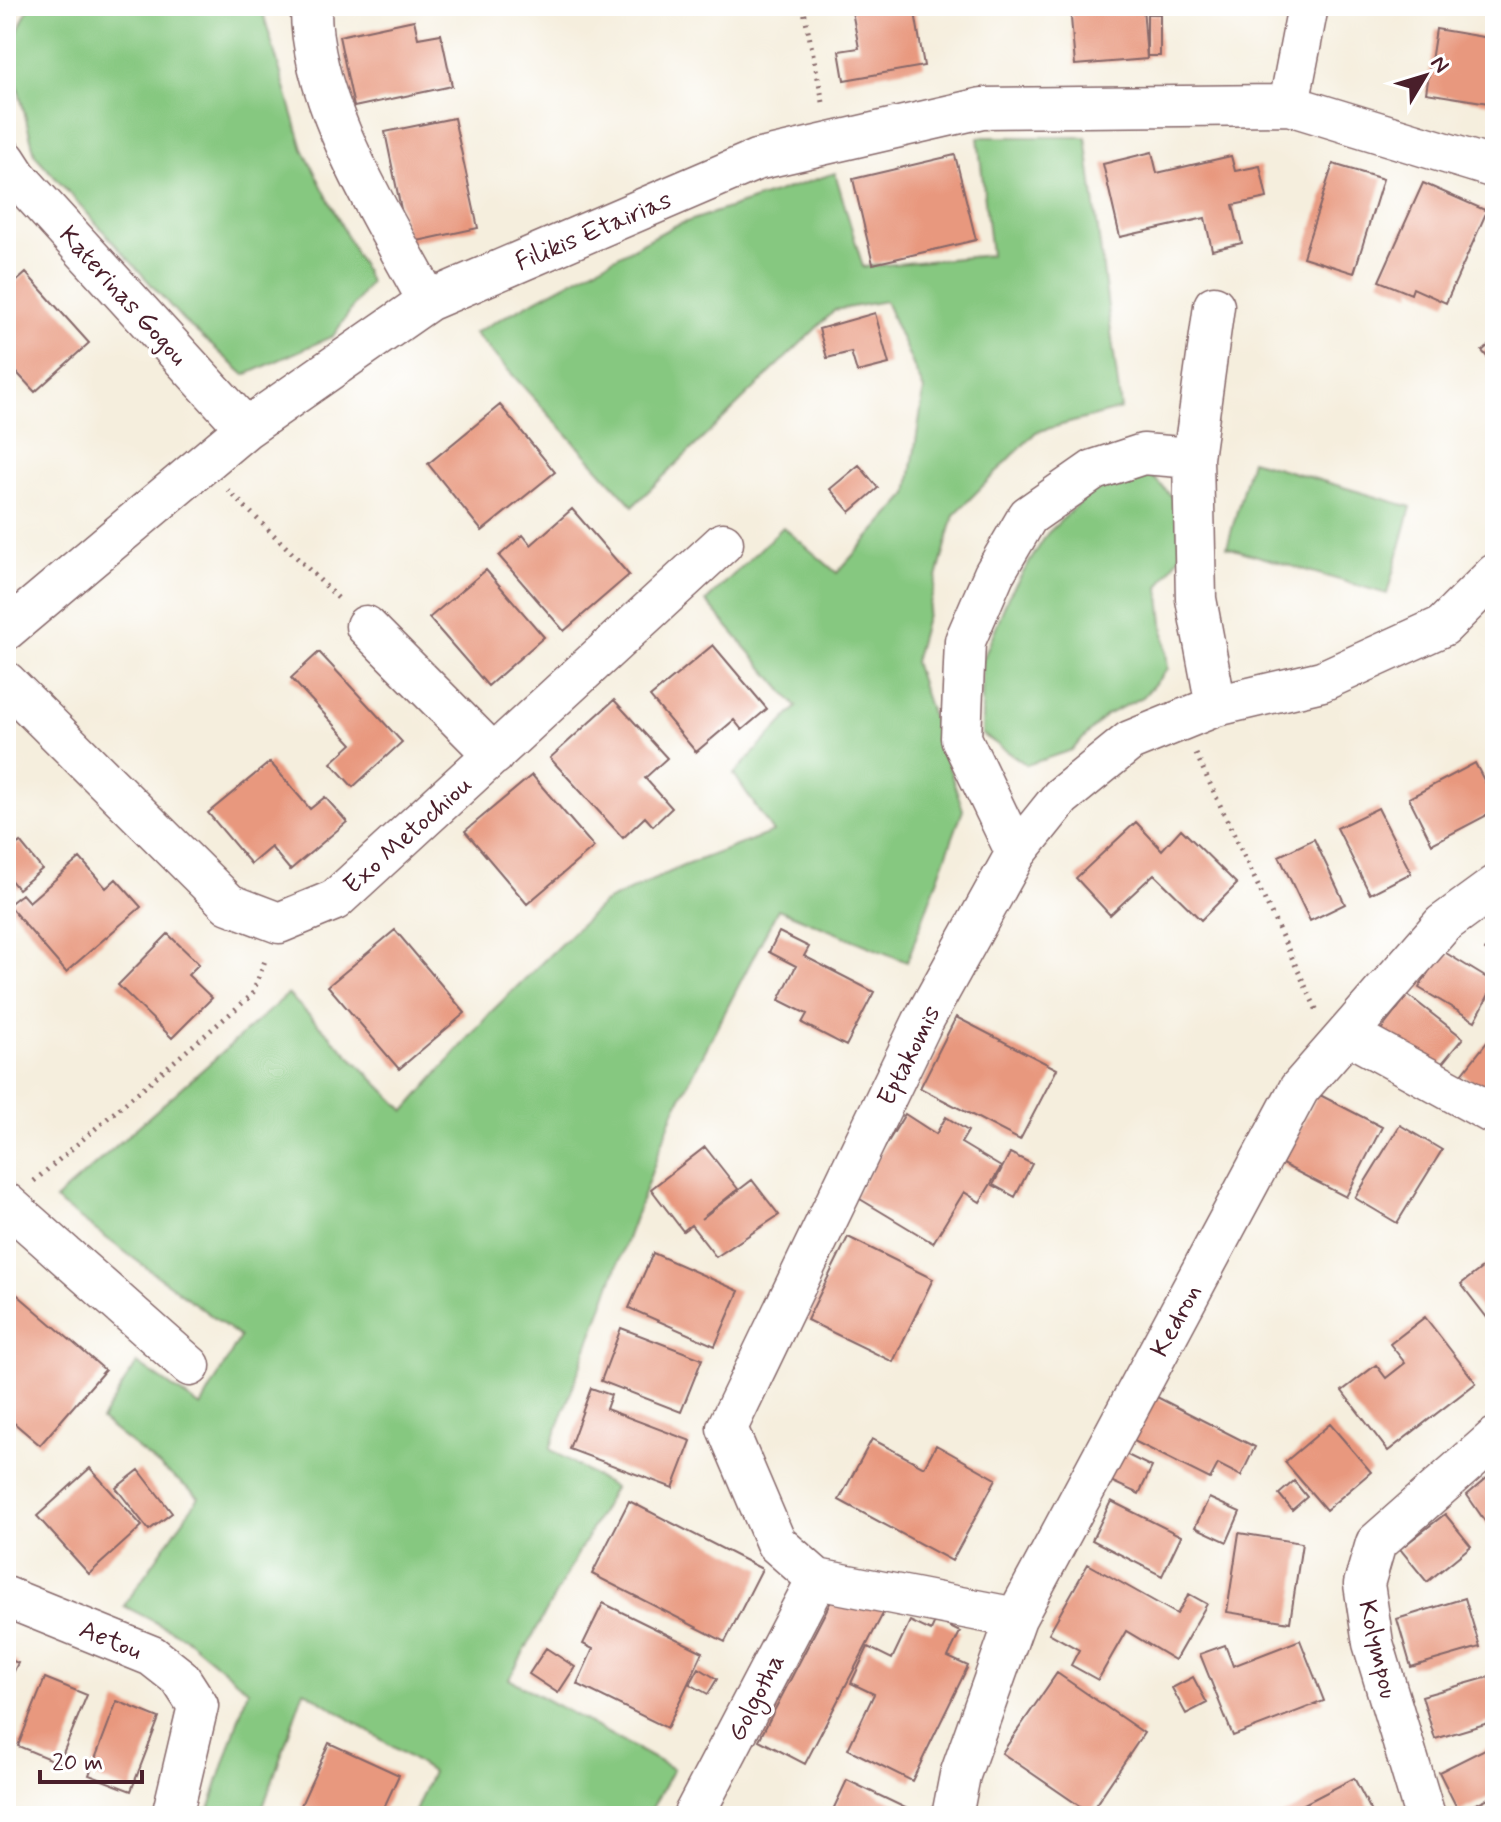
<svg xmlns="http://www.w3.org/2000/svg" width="1501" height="1822" viewBox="0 0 1501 1822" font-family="Mynerve,sans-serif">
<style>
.green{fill:#86c880;stroke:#687456;stroke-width:2}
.building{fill:#e8987e}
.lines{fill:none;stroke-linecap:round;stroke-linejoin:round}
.street-casing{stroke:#866769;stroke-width:43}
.path{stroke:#866769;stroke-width:5;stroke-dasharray:2 6;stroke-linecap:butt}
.street{stroke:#fff;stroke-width:40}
.labels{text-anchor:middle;stroke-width:7;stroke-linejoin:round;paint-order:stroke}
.street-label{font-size:26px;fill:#4a1f2b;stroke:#fff}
</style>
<rect width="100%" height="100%" fill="#fff"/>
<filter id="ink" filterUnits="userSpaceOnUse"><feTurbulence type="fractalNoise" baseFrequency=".0125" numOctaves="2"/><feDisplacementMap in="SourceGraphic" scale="16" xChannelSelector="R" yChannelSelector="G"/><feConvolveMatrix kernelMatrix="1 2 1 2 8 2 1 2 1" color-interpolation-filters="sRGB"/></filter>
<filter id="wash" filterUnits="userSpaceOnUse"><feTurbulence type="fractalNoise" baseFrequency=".006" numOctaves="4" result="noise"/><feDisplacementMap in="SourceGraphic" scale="32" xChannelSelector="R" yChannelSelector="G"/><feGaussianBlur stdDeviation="1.8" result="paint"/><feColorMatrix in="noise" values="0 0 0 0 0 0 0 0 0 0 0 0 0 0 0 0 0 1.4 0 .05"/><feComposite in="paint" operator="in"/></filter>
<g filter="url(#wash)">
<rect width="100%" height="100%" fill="#f5eedd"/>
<!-- green -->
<path class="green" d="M 29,6 L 261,6 L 303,149 L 370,282 L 333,336 L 245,375 L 183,320 L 35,155 L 9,51 Z
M 978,137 L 1086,137 L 1121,409 L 1036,432 L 954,515 L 914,662 L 963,810 L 907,962 L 778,909 L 674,1111 L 550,1449 L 614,1488 L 509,1679 L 673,1769 L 648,1816 L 413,1816 L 432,1772 L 304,1690 L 260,1816 L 207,1816 L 248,1690 L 184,1637 L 124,1606 L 199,1497 L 101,1420 L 137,1363 L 201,1407 L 240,1337 L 55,1200 L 288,994 L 405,1111 L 493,1010 L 603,903 L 683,866 L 773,832 L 734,774 L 797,707 L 706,601 L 783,527 L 837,573 L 908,494 L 924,390 L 885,301 L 835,310 L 633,506 L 474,333 L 674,226 L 835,173 L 863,267 L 991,255 Z
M 1251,460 L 1411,507 L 1387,594 L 1227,547 Z
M 1152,476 L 1176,501 L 1181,554 L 1159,587 L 1168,669 L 1143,697 L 1106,715 L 1072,750 L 1027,765 L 982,734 L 982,662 L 1008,597 L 1047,534 L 1100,483 Z"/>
<g id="blocks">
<!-- building -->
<path class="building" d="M 851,6 L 914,6 L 924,66 L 844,80 L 839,51 L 859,48 Z
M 1070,6 L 1143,6 L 1147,59 L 1075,65 Z
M 1147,14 L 1160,14 L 1160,56 L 1147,56 Z
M 414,20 L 418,38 L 441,34 L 452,86 L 354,107 L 339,36 Z
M 1436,29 L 1495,39 L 1495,104 L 1426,93 Z
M 454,118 L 478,228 L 408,243 L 385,132 Z
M 1152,152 L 1157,173 L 1231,156 L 1235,171 L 1260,166 L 1267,198 L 1233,205 L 1242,243 L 1212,250 L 1205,218 L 1120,237 L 1103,164 Z
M 955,155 L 976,240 L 873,264 L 853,179 Z
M 1333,164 L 1383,179 L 1354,273 L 1303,257 Z
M 1423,183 L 1487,211 L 1446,303 L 1413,288 L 1411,294 L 1379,281 Z
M 26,273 L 89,343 L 35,392 L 6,361 L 6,291 Z
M 875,313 L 889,364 L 857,372 L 851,352 L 827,358 L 819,329 Z
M 1495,340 L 1495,366 L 1482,351 Z
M 500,405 L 555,472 L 482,531 L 428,464 Z
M 859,465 L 878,488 L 850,512 L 830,489 Z
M 572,509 L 629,575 L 564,631 L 499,556 L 523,535 L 531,545 Z
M 486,570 L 544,637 L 488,686 L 429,618 Z
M 713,645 L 767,709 L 742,730 L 734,720 L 696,752 L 650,697 Z
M 319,652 L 402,742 L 353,787 L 331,763 L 352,744 L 291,678 Z
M 614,700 L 667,758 L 645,778 L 672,808 L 653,826 L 645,817 L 623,838 L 550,758 Z
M 270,762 L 310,809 L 325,797 L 347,822 L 290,870 L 271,847 L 251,864 L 208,813 Z
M 1475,763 L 1495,801 L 1495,811 L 1432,844 L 1409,798 Z
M 532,775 L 594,847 L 527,904 L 465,831 Z
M 1378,808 L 1411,873 L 1370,894 L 1337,828 Z
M 1136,822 L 1162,850 L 1181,829 L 1237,884 L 1201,920 L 1154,874 L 1110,915 L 1076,878 Z
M 1314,839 L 1345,904 L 1310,921 L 1279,856 Z
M 20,842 L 42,869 L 18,889 L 6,874 L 6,853 Z
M 80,858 L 106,888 L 116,879 L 141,907 L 66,972 L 8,905 L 22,894 L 29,902 Z
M 395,930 L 465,1013 L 399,1069 L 328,986 Z
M 779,932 L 809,947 L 804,956 L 874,992 L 846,1046 L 802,1023 L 807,1014 L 779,1000 L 796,966 L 769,952 Z
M 1495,933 L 1495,957 L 1485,950 Z
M 168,934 L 199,964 L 188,975 L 212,998 L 172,1038 L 118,985 Z
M 1441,950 L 1495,983 L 1475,1021 L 1419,988 Z
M 1408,995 L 1463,1038 L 1435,1072 L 1381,1030 Z
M 956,1017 L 1057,1069 L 1020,1140 L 920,1088 Z
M 1495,1032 L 1495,1096 L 1493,1099 L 1462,1074 Z
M 1318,1094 L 1382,1127 L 1346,1197 L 1282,1164 Z
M 905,1114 L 936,1134 L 946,1117 L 968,1131 L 961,1143 L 1001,1167 L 980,1202 L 964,1192 L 933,1243 L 855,1196 Z
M 1400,1125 L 1442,1150 L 1397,1223 L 1355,1198 Z
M 705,1147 L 738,1189 L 701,1219 L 752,1180 L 779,1215 L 716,1257 L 691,1225 L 683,1231 L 651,1189 Z
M 1010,1153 L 1032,1164 L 1015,1197 L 993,1185 Z
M 848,1237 L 933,1279 L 893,1362 L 807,1320 Z
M 653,1253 L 739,1291 L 715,1346 L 629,1308 Z
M 1495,1258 L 1495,1328 L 1461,1284 Z
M 6,1285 L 105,1370 L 40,1445 L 6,1416 Z
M 1425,1317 L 1476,1383 L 1388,1451 L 1342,1391 L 1376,1365 L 1386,1378 L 1405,1363 L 1390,1344 Z
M 621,1328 L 702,1359 L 681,1412 L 601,1381 Z
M 591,1388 L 611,1395 L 606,1409 L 691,1441 L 673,1488 L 569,1449 Z
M 1149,1393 L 1255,1447 L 1241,1476 L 1218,1464 L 1210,1479 L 1126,1437 Z
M 1330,1424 L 1371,1472 L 1326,1510 L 1285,1462 Z
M 872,1439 L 924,1467 L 936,1445 L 996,1479 L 952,1561 L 839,1500 Z
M 1117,1450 L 1152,1467 L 1139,1494 L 1104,1478 Z
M 90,1468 L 142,1526 L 89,1574 L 37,1516 Z
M 139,1470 L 172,1513 L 149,1530 L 116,1488 Z
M 1495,1471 L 1495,1536 L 1467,1495 Z
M 1294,1481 L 1307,1497 L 1292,1510 L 1279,1494 Z
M 1209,1498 L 1240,1512 L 1227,1542 L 1195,1527 Z
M 629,1501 L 762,1569 L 725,1642 L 592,1574 Z
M 1111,1501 L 1181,1536 L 1162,1576 L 1092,1540 Z
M 1445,1514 L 1471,1546 L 1427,1582 L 1400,1549 Z
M 1239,1533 L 1302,1543 L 1290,1622 L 1227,1612 Z
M 1088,1564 L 1177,1614 L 1189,1594 L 1207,1604 L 1175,1660 L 1126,1631 L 1098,1680 L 1071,1665 L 1079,1650 L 1049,1633 Z
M 842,1580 L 888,1604 L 805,1764 L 759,1740 Z
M 1465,1598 L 1480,1647 L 1411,1667 L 1397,1619 Z
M 603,1603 L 703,1652 L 667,1728 L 577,1684 L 593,1649 L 583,1644 Z
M 936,1620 L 960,1632 L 948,1657 L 968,1666 L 912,1781 L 848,1749 L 874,1694 L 851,1683 L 868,1647 L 892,1659 L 910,1621 L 931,1631 Z
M 1300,1640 L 1324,1701 L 1233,1736 L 1200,1654 L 1225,1645 L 1233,1666 Z
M 546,1648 L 575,1667 L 558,1693 L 529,1674 Z
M 6,1658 L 18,1663 L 6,1687 Z
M 699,1668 L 717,1679 L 708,1694 L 690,1684 Z
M 1057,1673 L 1144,1733 L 1090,1813 L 1002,1753 Z
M 1193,1677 L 1207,1703 L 1186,1714 L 1172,1688 Z
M 1489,1677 L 1495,1698 L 1495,1721 L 1435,1739 L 1422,1696 Z
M 45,1678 L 87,1695 L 59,1763 L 18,1746 Z
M 117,1701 L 159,1718 L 131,1791 L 89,1775 Z
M 329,1743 L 399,1775 L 380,1816 L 325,1816 L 301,1805 Z
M 1495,1744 L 1495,1795 L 1459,1812 L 1439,1772 Z
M 1354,1778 L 1374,1816 L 1281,1816 Z
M 847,1780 L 916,1813 L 915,1816 L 830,1816 Z"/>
</g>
</g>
<g filter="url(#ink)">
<use href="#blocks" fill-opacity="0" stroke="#866769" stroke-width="2"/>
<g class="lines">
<!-- street casing -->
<g class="street-casing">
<path id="street" d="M 311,6 C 309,102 383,217 428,301
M 1289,105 L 1308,6
M 6,160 L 17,177 L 246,428
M 1214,306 L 1193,458 L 1196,599 L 1216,706
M 366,626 L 494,755
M 6,630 L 246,428 L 428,301 L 756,160 L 982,108 L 1289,105 L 1495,168
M 6,682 L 229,904 L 279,923 L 335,900 L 723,543
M 1016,853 L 961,738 L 965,641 L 994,574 L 1028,516 L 1094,470 L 1143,454 L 1193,458
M 1349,1035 L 1495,1115
M 6,1203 L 190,1366
M 6,1597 L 152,1656 L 180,1678 L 198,1706 L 172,1816
M 1016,1618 L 817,1579 L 776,1543 L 727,1428 L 922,1023 L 1016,853 L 1061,797 L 1130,741 L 1216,706 L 1322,681 L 1443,626 L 1495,574
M 693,1816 L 817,1579
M 952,1816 L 960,1775 L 1016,1618 L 1299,1089 L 1443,924 L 1495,886
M 1425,1816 L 1373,1643 L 1364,1584 L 1376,1543 L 1495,1438"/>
</g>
<!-- path -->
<path class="path" d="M 803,6 L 824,107
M 228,490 L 341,601
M 1196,754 L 1318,1013
M 34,1181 L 252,995 L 266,958"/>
<!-- street -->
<use href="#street" class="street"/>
</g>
</g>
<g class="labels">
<!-- street labels -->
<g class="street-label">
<text transform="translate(593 230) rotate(-23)" y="9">Filikis Etairias</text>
<text transform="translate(124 295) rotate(48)" y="9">Katerinas Gogou</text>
<text transform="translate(407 834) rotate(-42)" y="9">Exo Metochiou</text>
<text transform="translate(908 1055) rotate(-63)" y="9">Eptakomis</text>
<text transform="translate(1175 1320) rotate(-62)" y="9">Kedron</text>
<text transform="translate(111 1639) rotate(22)" y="9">Aetou</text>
<text transform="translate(1379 1649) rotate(77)" y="9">Kolympou</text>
<text transform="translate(755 1697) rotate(-63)" y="9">Golgotha</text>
</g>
</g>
<!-- margin -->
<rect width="1501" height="1822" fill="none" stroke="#fff" stroke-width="32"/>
<!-- north arrow -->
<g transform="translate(1425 76) rotate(52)" stroke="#ffffff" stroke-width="6" paint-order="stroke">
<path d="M0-6L14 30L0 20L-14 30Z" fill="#4a1f2b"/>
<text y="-12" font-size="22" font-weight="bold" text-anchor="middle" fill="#4a1f2b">N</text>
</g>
<!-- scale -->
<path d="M40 1770v12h102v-12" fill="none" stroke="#4a1f2b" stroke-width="4"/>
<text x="52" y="1770" font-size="24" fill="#4a1f2b" stroke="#ffffff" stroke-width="6" paint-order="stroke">20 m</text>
</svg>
